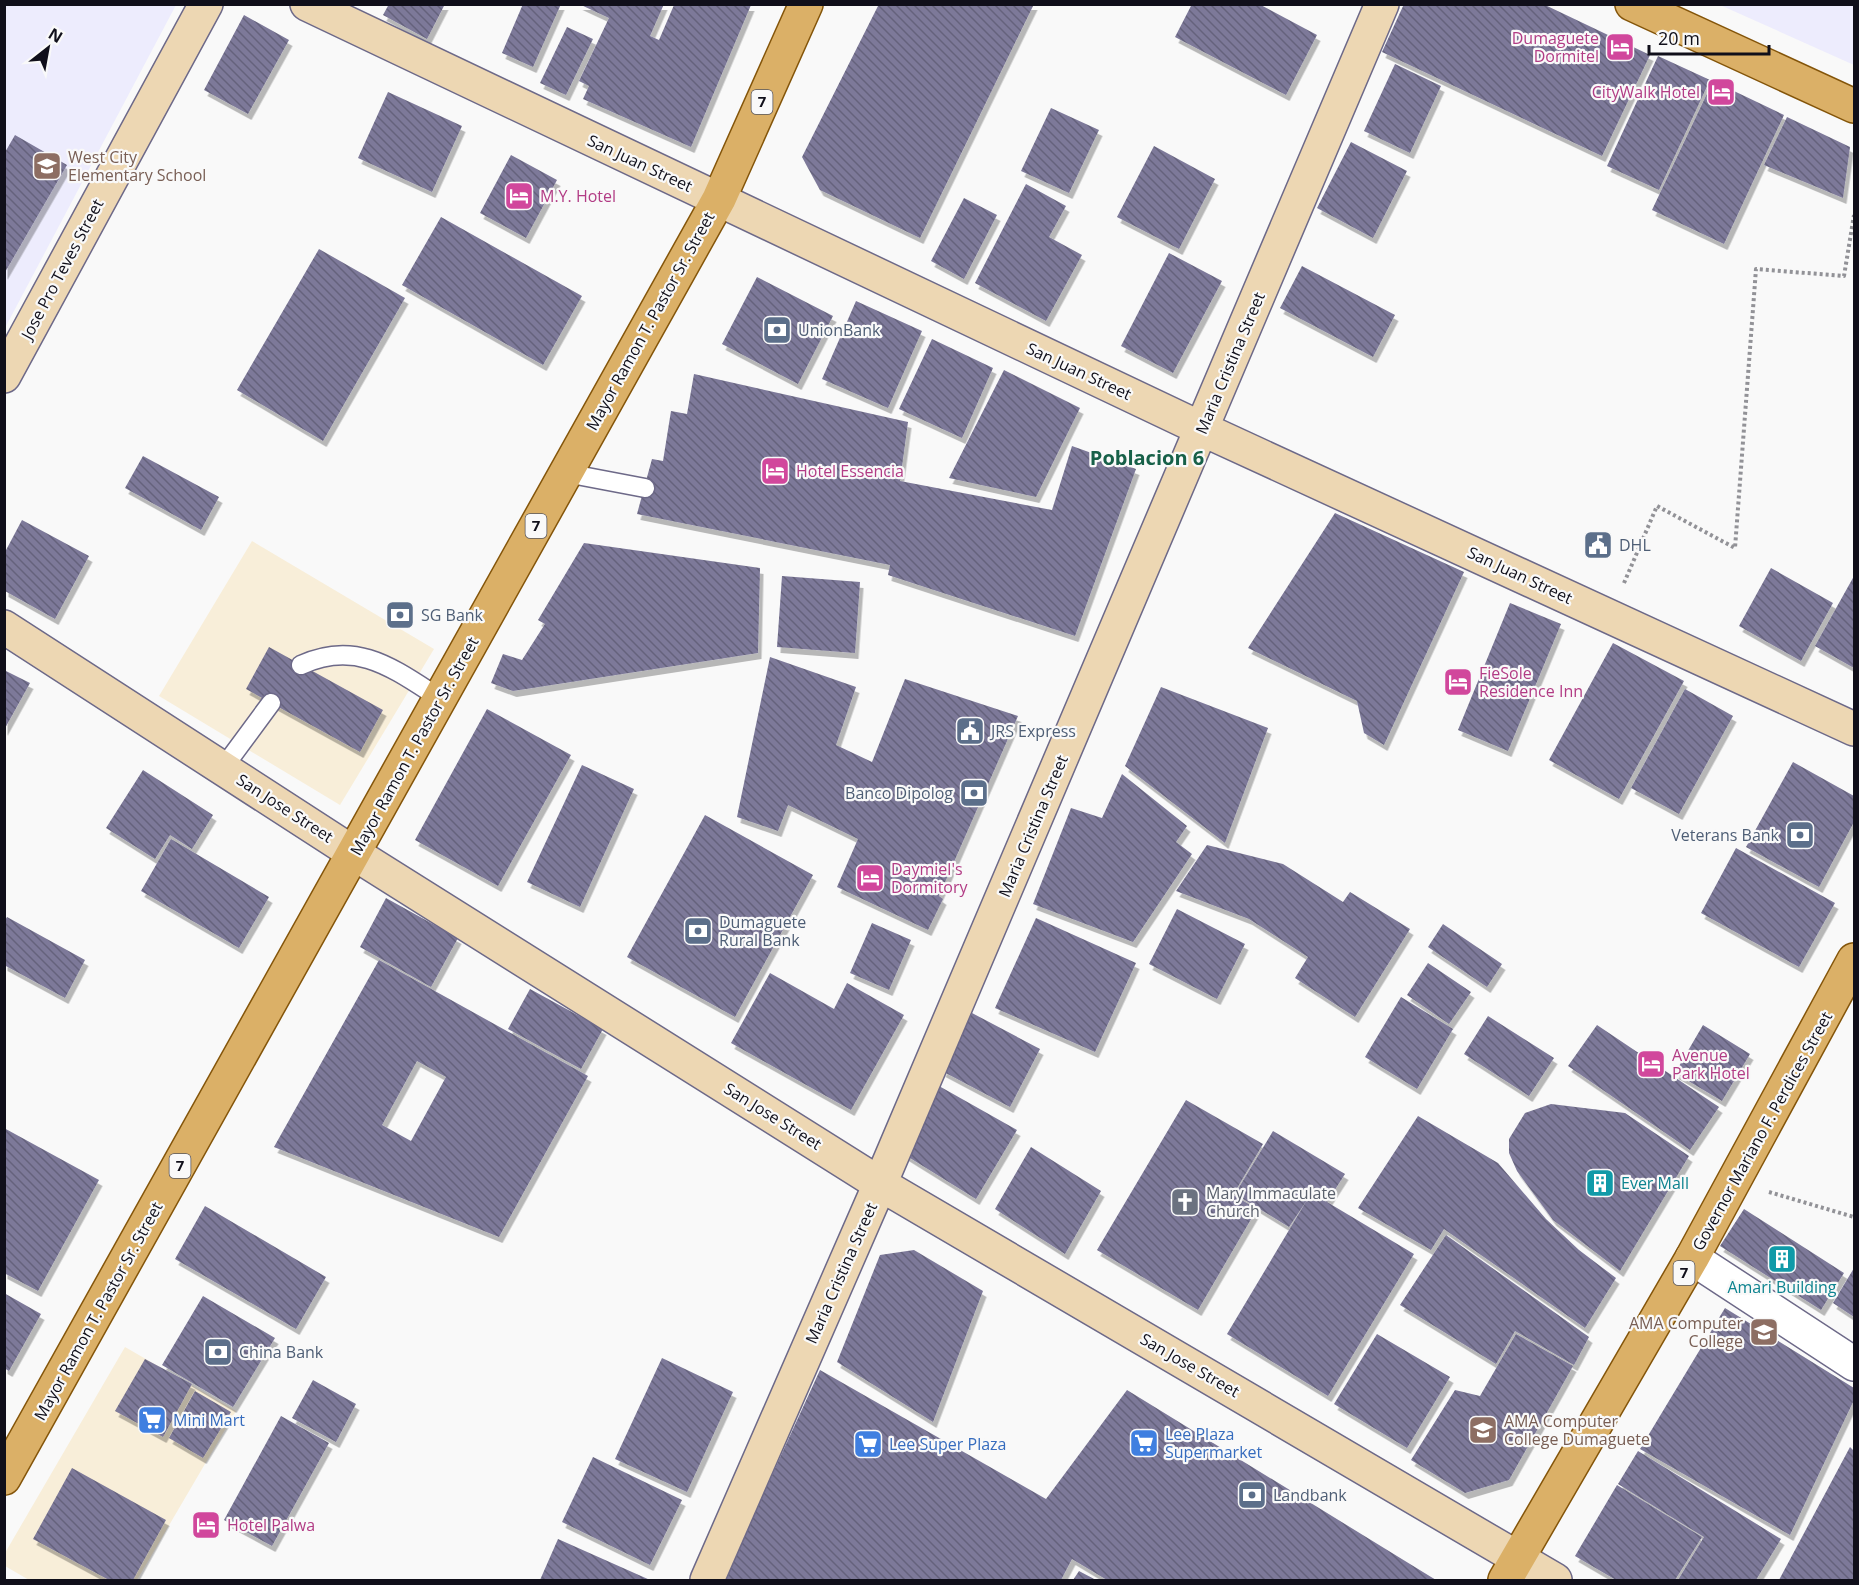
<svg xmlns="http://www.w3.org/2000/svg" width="1859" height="1585" viewBox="0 0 1859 1585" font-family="'Open Sans',sans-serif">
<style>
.commercial{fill:#f8eed9}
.built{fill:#edecfd}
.building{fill:url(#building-back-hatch);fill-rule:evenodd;filter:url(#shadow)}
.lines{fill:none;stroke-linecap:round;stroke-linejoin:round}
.lane-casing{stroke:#6d6988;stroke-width:21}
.street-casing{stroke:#6d6988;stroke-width:36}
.secondary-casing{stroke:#6d6988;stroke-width:36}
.primary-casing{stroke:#84550a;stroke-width:36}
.path{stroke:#929297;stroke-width:4;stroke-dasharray:3 3;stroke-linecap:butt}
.lane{stroke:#fff;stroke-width:18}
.street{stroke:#fff;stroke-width:33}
.secondary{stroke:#edd7b3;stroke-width:33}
.primary{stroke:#dbb067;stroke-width:33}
.labels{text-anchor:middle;stroke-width:4.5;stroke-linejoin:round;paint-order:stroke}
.shield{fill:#f9f9f9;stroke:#56555d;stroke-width:1.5}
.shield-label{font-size:15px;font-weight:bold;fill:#100f1a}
.hotel-label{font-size:16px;fill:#b23c85;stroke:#f9f9f9;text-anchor:start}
.education-label{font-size:16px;fill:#785e54;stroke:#f9f9f9;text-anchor:start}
.street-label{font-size:16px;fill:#100f1a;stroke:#f9f9f9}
.service-label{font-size:16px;fill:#4e5e75;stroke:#f9f9f9;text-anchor:start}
.culture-label{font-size:16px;fill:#0d838f;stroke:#f9f9f9;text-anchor:start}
.worship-label{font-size:16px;fill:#5b616d;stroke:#f9f9f9;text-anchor:start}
.shop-label{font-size:16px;fill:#366cbe;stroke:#f9f9f9;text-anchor:start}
.quarter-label{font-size:20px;font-weight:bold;fill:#176048;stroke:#f9f9f9}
</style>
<defs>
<pattern id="building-back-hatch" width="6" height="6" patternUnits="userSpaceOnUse" patternTransform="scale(1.5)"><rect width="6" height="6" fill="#7d7999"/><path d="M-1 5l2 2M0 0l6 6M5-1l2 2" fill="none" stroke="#65627c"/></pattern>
<filter id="shadow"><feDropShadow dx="3.5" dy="6" stdDeviation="0" flood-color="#0004"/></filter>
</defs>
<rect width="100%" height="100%" fill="#f9f9f9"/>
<!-- commercial -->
<path class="commercial" d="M 252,541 L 434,649 L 340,805 L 159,696 Z
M 125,1347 L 236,1411 L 137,1580 L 29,1580 L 5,1566 L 5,1553 Z"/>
<!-- built -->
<path class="built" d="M 5,5 L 176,5 L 5,328 Z
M 1720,5 L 1854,5 L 1854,65 Z"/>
<!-- building -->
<path class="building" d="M 389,4 L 445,4 L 427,39 L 383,15 Z
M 523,4 L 561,4 L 533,67 L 502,53 Z
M 579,4 L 664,4 L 650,36 L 659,40 L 674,5 L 751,5 L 691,147 L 583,99 L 589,86 L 579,81 L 609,18 Z
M 879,4 L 1034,4 L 920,238 L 820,190 L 802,157 Z
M 1192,4 L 1259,4 L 1317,35 L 1286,95 L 1175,37 Z
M 1404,4 L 1543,4 L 1650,55 L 1602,156 L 1382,52 Z
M 244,15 L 289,40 L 248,114 L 204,90 Z
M 567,27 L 593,39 L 566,95 L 540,83 Z
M 1658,56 L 1710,80 L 1659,190 L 1607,166 Z
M 1395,64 L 1441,86 L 1410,153 L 1364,131 Z
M 1713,81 L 1784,115 L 1724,244 L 1652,210 Z
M 388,92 L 462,126 L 432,192 L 358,158 Z
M 1051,108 L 1099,130 L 1069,193 L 1021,171 Z
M 1787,117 L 1850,147 L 1843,198 L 1764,165 Z
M 15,135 L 67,165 L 4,274 L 4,154 Z
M 1351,142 L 1407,171 L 1373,238 L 1317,208 Z
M 1154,146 L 1215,179 L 1179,249 L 1117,217 Z
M 511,155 L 557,180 L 526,238 L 480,213 Z
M 1026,184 L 1066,206 L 1049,237 L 1082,255 L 1046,321 L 975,283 Z
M 964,198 L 997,215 L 964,279 L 931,261 Z
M 441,217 L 582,296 L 543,365 L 402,285 Z
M 319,249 L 405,298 L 323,441 L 237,390 Z
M 1169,253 L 1222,281 L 1173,373 L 1121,346 Z
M 1302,266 L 1395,315 L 1373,357 L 1280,308 Z
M 757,277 L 833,316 L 798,384 L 722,344 Z
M 856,301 L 922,331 L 888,408 L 822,379 Z
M 932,339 L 993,368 L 962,438 L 899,409 Z
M 1004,370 L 1080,408 L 1036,497 L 949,478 Z
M 694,374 L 908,422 L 900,481 L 1052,510 L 1072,446 L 1136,469 L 1075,636 L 888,575 L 890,565 L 637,514 L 652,459 L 663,461 L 671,411 L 687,414 Z
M 143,456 L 219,497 L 201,530 L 125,488 Z
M 1335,513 L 1464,572 L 1384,745 L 1364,733 L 1357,701 L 1248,648 Z
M 22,520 L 89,556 L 55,619 L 5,591 L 5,552 Z
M 584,543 L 760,568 L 758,653 L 513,691 L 491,683 L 503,654 L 522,660 L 545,624 L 538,620 Z
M 1771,568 L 1833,603 L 1801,661 L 1739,626 Z
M 782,576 L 860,582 L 855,653 L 777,647 Z
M 1854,576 L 1854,668 L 1815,646 Z
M 1510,603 L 1561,624 L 1508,751 L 1458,730 Z
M 1613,643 L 1684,681 L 1619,799 L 1549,760 Z
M 269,647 L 383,710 L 360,752 L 246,689 Z
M 770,657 L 856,687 L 836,745 L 872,762 L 905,679 L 1018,716 L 939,896 L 943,899 L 928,930 L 837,887 L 858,839 L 788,805 L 778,831 L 737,817 Z
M 4,670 L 30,683 L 4,730 Z
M 1161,687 L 1268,728 L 1225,843 L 1125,766 Z
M 1685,689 L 1733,716 L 1679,814 L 1631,788 Z
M 487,709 L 571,755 L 498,886 L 415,840 Z
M 1793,762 L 1854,796 L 1854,822 L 1819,887 L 1746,847 Z
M 582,765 L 634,789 L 580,907 L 527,882 Z
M 143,770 L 213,815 L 192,849 L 170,835 L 155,859 L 106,828 Z
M 1122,774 L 1187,826 L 1176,842 L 1192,854 L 1133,942 L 1033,904 L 1071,808 L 1102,818 Z
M 705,815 L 813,875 L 735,1017 L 627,957 Z
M 171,839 L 269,897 L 239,948 L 141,891 Z
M 1207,845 L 1283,864 L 1343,902 L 1350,892 L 1410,929 L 1355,1017 L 1295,978 L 1308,957 L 1249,919 L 1176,891 Z
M 1736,848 L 1835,903 L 1799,967 L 1701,913 Z
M 386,898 L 458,938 L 431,987 L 360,947 Z
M 1177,909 L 1245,944 L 1217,999 L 1149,964 Z
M 7,917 L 85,960 L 65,998 L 4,965 L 4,922 Z
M 1036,918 L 1136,963 L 1095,1052 L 995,1008 Z
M 872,923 L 911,940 L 889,990 L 850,973 Z
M 1443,924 L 1502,964 L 1487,987 L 1428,947 Z
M 379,960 L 588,1076 L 499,1237 L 274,1147 ZM 417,1061 L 446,1077 L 411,1141 L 382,1125 Z
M 1428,963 L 1471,992 L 1449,1024 L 1407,995 Z
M 770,973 L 834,1009 L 847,983 L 904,1015 L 851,1110 L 731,1043 Z
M 530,989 L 603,1029 L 581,1069 L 508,1029 Z
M 1401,997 L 1453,1029 L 1417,1089 L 1365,1057 Z
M 972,1013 L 1040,1049 L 1010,1107 L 942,1071 Z
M 1488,1016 L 1554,1058 L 1529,1096 L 1464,1054 Z
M 1597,1025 L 1719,1107 L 1690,1150 L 1568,1066 Z
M 1703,1025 L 1750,1054 L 1722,1101 L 1675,1073 Z
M 939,1086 L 1017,1130 L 976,1199 L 902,1153 Z
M 1186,1100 L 1263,1144 L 1233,1195 L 1257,1209 L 1198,1310 L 1097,1250 Z
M 1551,1104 L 1625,1113 L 1689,1156 L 1620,1271 L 1553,1220 L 1517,1171 L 1509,1153 L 1509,1139 L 1525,1113 Z
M 1418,1116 L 1498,1163 L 1546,1219 L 1579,1250 L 1616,1278 L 1585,1328 L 1444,1229 L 1431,1250 L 1358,1208 Z
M 4,1128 L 99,1180 L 38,1291 L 4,1273 Z
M 1273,1131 L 1345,1174 L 1327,1202 L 1414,1254 L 1328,1396 L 1227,1334 L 1307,1200 L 1289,1227 L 1235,1194 Z
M 1031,1147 L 1101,1191 L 1065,1254 L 995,1209 Z
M 205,1206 L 326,1277 L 296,1329 L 175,1259 Z
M 1744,1209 L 1844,1273 L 1821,1310 L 1720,1246 Z
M 1446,1235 L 1589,1337 L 1574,1365 L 1515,1331 L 1496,1364 L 1400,1305 Z
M 914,1250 L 983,1291 L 933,1422 L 837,1362 L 880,1255 Z
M 1854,1268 L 1854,1317 L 1833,1303 Z
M 4,1293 L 41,1314 L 9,1371 L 4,1368 Z
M 203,1296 L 275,1338 L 233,1407 L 162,1365 Z
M 1725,1308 L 1854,1388 L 1854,1400 L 1790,1535 L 1640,1449 Z
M 1377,1334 L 1450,1377 L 1407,1448 L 1334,1404 Z
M 1516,1334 L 1573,1366 L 1509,1480 L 1465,1493 L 1411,1460 L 1455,1390 L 1480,1396 Z
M 662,1358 L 733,1392 L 687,1492 L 615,1459 Z
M 145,1359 L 192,1384 L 163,1437 L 115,1411 Z
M 820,1370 L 1046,1499 L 1127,1390 L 1436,1580 L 1107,1580 L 1072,1559 L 1061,1580 L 724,1580 Z
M 313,1380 L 356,1404 L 336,1442 L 292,1418 Z
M 195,1391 L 231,1412 L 203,1458 L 169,1438 Z
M 281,1416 L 329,1443 L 272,1546 L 224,1520 Z
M 1850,1447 L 1854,1451 L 1854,1580 L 1779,1580 Z
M 1638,1451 L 1781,1539 L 1756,1580 L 1678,1580 L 1704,1537 L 1618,1484 Z
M 593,1457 L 682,1500 L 650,1565 L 562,1522 Z
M 72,1468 L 166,1520 L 133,1580 L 109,1580 L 33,1539 Z
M 1617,1485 L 1702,1537 L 1675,1580 L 1616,1580 L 1575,1556 Z
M 558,1539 L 650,1580 L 540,1580 Z
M 1079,1571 L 1096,1580 L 1073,1580 Z"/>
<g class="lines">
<!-- lane casing -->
<g class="lane-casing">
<path id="lane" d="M 566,473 L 645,488
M 301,665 C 357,639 394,669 441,699
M 223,768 L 271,703"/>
</g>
<!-- street casing -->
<g class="street-casing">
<path id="street" d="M 1692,1258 L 1854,1364"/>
</g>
<!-- secondary casing -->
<g class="secondary-casing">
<path id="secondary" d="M 307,4 L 1202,429 L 1854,729
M 4,376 L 206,4
M 4,627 L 355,854 L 880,1184 L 1555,1580
M 707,1580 L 880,1184 L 1382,4"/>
</g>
<!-- primary casing -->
<g class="primary-casing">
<path id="primary" d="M 1632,4 L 1854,106
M 4,1478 L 719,199 L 806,4
M 1505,1580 L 1692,1258 L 1854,960"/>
</g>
<!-- path -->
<path class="path" d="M 1624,583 L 1657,506 L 1735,548 L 1756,269 L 1844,276 L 1854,215
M 1769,1192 L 1854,1217"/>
<!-- lane -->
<use href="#lane" class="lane"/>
<!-- street -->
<use href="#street" class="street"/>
<!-- secondary -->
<use href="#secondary" class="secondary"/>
<!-- primary -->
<use href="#primary" class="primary"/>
</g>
<!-- icons -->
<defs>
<g id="hotel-square" transform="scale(1.5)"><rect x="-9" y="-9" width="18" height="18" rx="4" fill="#d1479c" stroke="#f9f9f9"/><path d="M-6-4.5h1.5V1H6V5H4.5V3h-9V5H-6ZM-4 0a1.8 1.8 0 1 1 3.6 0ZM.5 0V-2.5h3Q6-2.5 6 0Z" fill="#fff"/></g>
<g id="school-square" transform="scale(1.5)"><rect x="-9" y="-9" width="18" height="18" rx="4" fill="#8d6e63" stroke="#f9f9f9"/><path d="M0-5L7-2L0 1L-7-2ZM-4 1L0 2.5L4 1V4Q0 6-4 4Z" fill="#fff"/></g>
<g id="bank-square" transform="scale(1.5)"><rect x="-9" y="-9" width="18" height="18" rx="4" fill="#5c6f8a" stroke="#f9f9f9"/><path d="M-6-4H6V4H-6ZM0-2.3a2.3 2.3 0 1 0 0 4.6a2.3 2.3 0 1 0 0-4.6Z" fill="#fff"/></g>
<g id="civic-square" transform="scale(1.5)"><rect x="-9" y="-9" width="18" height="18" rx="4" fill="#5c6f8a" stroke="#f9f9f9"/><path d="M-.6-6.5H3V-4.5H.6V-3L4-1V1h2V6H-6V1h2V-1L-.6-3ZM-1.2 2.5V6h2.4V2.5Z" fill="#fff"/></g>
<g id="building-square" transform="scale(1.5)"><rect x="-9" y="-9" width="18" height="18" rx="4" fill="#0f9aa8" stroke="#f9f9f9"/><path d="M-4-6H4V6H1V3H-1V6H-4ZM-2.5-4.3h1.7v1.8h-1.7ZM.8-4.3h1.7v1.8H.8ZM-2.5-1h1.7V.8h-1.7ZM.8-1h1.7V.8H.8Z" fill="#fff"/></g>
<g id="church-square" transform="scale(1.5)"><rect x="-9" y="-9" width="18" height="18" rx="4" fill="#6b7280" stroke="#f9f9f9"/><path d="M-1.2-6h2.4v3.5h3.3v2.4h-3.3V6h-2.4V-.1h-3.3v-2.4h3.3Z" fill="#fff"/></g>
<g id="university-square" transform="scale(1.5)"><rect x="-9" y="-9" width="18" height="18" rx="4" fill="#8d6e63" stroke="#f9f9f9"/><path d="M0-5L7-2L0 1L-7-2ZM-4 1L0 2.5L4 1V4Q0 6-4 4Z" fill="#fff"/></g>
<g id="supermarket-square" transform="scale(1.5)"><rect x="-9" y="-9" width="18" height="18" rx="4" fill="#3f7fe0" stroke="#f9f9f9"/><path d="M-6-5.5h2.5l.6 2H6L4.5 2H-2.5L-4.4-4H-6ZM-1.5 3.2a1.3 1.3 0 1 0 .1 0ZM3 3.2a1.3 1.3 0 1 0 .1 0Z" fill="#fff"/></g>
</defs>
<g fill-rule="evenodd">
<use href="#hotel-square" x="1620" y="47"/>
<use href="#hotel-square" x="1721" y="92"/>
<use href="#school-square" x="47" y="166"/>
<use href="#hotel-square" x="519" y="196"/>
<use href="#bank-square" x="777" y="330"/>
<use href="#hotel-square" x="775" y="471"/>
<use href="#civic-square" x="1598" y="545"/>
<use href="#bank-square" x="400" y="615"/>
<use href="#hotel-square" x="1458" y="682"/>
<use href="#civic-square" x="970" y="731"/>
<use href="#bank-square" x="974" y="793"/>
<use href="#bank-square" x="1800" y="835"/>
<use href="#hotel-square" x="870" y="878"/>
<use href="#bank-square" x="698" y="931"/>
<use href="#hotel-square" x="1651" y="1064"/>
<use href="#building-square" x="1600" y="1183"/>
<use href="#church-square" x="1185" y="1202"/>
<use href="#building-square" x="1782" y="1259"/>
<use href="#university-square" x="1764" y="1332"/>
<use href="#bank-square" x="218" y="1352"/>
<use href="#supermarket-square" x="152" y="1420"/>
<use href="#university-square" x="1483" y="1430"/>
<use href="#supermarket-square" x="1144" y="1443"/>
<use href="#supermarket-square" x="868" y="1444"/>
<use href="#bank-square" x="1252" y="1495"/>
<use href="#hotel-square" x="206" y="1525"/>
</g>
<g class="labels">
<!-- shield labels -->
<g class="shield">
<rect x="751.5" y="90" width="21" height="24" rx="4.5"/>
<rect x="525.5" y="514" width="21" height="24" rx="4.5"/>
<rect x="169.5" y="1154" width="21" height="24" rx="4.5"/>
<rect x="1673.5" y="1261" width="21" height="24" rx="4.5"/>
</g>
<g class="shield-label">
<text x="762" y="107">7</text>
<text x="536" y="531">7</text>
<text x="180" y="1171">7</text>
<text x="1684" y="1278">7</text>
</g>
<!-- hotel labels -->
<g class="hotel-label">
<text x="1599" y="44" text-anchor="end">Dumaguete<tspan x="1599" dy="18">Dormitel</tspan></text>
<text x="1700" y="98" text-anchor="end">CityWalk Hotel</text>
<text x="540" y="202">M.Y. Hotel</text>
<text x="796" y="477">Hotel Essencia</text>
<text x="1479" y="679">FieSole<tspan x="1479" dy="18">Residence Inn</tspan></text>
<text x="891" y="875">Daymiel's<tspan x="891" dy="18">Dormitory</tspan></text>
<text x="1672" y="1061">Avenue<tspan x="1672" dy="18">Park Hotel</tspan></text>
<text x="227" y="1531">Hotel Palwa</text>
</g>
<!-- education labels -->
<g class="education-label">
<text x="68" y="163">West City<tspan x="68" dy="18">Elementary School</tspan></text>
<text x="1743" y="1329" text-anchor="end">AMA Computer<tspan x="1743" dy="18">College</tspan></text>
<text x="1504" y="1427">AMA Computer<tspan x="1504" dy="18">College Dumaguete</tspan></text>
</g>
<!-- street labels -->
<g class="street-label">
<text transform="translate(640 163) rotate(25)" y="6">San Juan Street</text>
<text transform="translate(62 269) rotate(-62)" y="6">Jose Pro Teves Street</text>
<text transform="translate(650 321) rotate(-61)" y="6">Mayor Ramon T. Pastor Sr. Street</text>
<text transform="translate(1230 363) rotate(-67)" y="6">Maria Cristina Street</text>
<text transform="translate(1079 371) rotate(25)" y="6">San Juan Street</text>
<text transform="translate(1520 575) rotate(25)" y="6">San Juan Street</text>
<text transform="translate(414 746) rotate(-61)" y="6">Mayor Ramon T. Pastor Sr. Street</text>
<text transform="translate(285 808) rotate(33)" y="6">San Jose Street</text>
<text transform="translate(1033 826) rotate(-67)" y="6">Maria Cristina Street</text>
<text transform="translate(773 1116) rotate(32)" y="6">San Jose Street</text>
<text transform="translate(1762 1131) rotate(-61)" y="6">Governor Mariano F. Perdices Street</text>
<text transform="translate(841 1273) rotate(-66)" y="6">Maria Cristina Street</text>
<text transform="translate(98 1311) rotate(-61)" y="6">Mayor Ramon T. Pastor Sr. Street</text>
<text transform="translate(1190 1365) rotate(30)" y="6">San Jose Street</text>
</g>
<!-- service labels -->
<g class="service-label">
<text x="798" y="336">UnionBank</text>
<text x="1619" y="551">DHL</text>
<text x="421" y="621">SG Bank</text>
<text x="991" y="737">JRS Express</text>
<text x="953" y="799" text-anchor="end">Banco Dipolog</text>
<text x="1779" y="841" text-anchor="end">Veterans Bank</text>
<text x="719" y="928">Dumaguete<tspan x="719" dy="18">Rural Bank</tspan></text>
<text x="239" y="1358">China Bank</text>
<text x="1273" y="1501">Landbank</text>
</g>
<!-- culture labels -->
<g class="culture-label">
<text x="1621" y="1189">Ever Mall</text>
<text x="1782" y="1293" text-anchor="middle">Amari Building</text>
</g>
<!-- worship labels -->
<g class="worship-label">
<text x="1206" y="1199">Mary Immaculate<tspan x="1206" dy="18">Church</tspan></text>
</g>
<!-- shop labels -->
<g class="shop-label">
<text x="173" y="1426">Mini Mart</text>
<text x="1165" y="1440">Lee Plaza<tspan x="1165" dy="18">Supermarket</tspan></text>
<text x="889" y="1450">Lee Super Plaza</text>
</g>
<!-- quarter labels -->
<g class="quarter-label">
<text x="1147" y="465">Poblacion 6</text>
</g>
</g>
<!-- border -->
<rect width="1859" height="1585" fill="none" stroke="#100f1a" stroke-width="12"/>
<!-- north arrow -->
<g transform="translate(48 48) rotate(31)" stroke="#f9f9f9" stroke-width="4.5" paint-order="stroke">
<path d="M0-4.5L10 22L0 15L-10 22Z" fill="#100f1a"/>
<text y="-9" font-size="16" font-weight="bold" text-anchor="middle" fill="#100f1a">N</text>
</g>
<!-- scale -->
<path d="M1649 45v9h120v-9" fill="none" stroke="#100f1a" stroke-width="3"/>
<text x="1658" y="45" font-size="18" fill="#100f1a" stroke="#f9f9f9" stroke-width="4.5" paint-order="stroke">20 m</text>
</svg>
